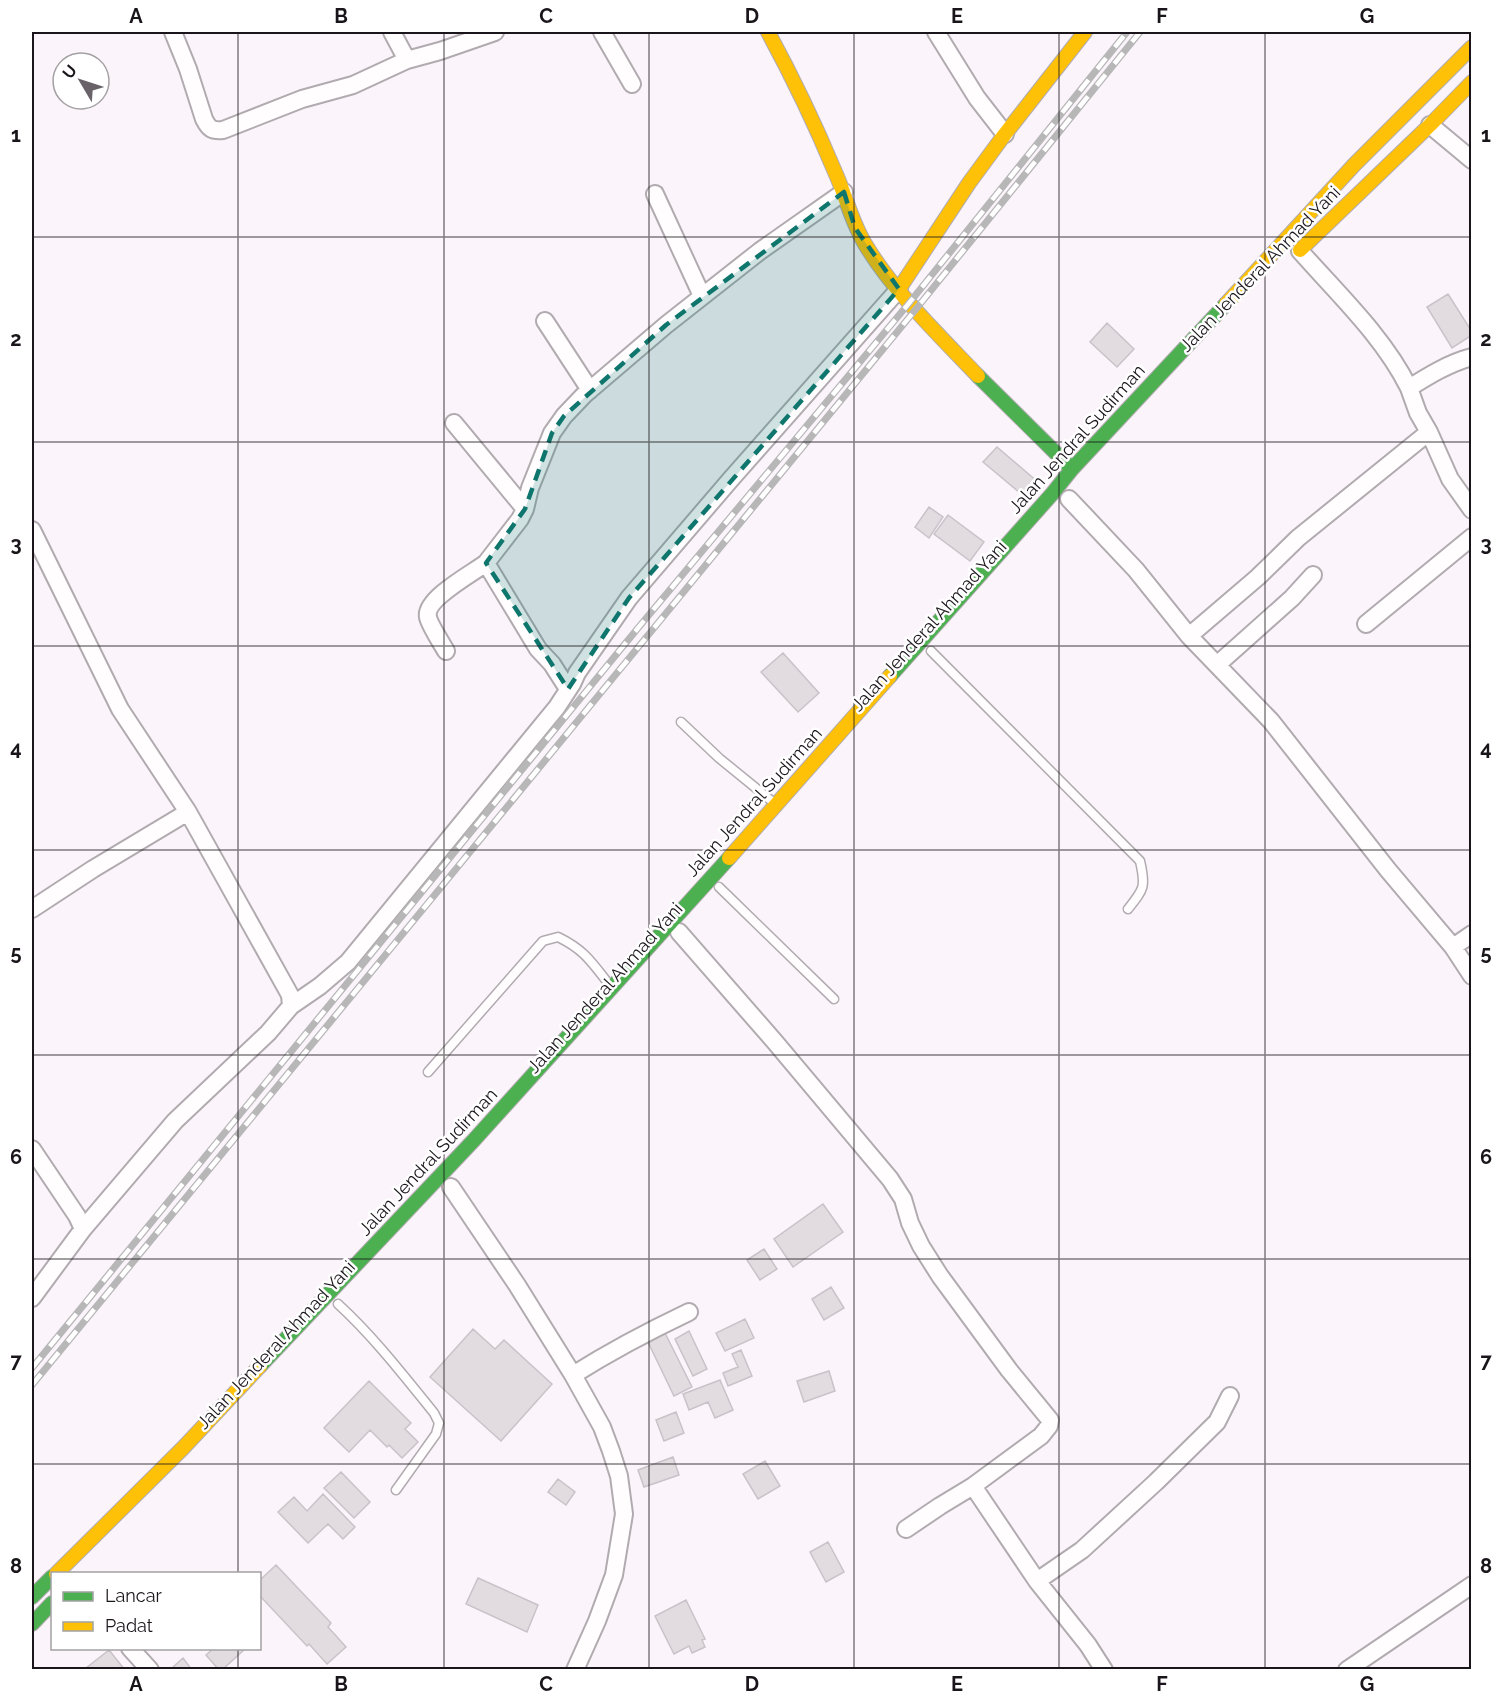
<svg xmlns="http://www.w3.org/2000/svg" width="1503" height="1701" viewBox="0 0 1503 1701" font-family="Raleway,sans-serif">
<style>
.building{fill:#e2dce1;stroke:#c9c2c8;stroke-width:1.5}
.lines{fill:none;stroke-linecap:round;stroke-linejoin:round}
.lane-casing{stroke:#b1abb0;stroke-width:11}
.street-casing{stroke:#b1abb0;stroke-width:20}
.fast-casing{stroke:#b1abb0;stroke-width:16}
.slow-casing{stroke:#b1abb0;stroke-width:16}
.lane{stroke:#fffdfe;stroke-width:8}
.street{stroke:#fffdfe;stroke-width:16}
.fast{stroke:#4caf50;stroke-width:14}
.slow{stroke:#ffc107;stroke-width:14}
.rail-casing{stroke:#b8b7b8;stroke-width:7}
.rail{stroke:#fff;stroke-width:4.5;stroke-dasharray:14;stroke-linecap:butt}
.marked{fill:#0f766e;fill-opacity:0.2;stroke:#0f766e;stroke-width:4.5;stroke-dasharray:12 8;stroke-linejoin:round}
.grid{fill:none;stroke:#1a151a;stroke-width:1.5;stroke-opacity:0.55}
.labels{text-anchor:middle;stroke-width:5;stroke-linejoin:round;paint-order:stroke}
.street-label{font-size:18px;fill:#1a151a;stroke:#fff}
.neatline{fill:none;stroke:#1a151a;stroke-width:2}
.grid-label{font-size:20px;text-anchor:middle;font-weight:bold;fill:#1a151a}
</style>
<rect width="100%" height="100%" fill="#fcf4fb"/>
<!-- building -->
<path class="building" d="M 1448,294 L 1472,332 L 1472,335 L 1452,348 L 1427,307 Z
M 1107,323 L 1134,349 L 1117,367 L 1090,342 Z
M 997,447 L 1038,482 L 1025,497 L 983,462 Z
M 929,507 L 943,517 L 929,538 L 915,527 Z
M 948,515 L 984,542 L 970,561 L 934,534 Z
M 783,653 L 819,693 L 798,712 L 761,672 Z
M 823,1204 L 843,1232 L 793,1267 L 774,1239 Z
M 764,1249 L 777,1269 L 760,1280 L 747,1260 Z
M 831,1287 L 844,1308 L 824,1320 L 812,1299 Z
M 745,1319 L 754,1338 L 725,1351 L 716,1333 Z
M 473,1329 L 495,1349 L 504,1340 L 552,1384 L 501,1441 L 430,1377 Z
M 664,1331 L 692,1387 L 674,1396 L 647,1340 Z
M 689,1331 L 707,1369 L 693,1376 L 675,1339 Z
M 741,1350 L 752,1376 L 728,1386 L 723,1373 L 738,1367 L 732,1354 Z
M 829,1371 L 835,1391 L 804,1402 L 797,1381 Z
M 720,1380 L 733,1410 L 715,1418 L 708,1402 L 689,1410 L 683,1394 Z
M 369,1381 L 411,1423 L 405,1429 L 418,1442 L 402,1458 L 389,1445 L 387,1447 L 370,1430 L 349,1452 L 324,1428 Z
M 676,1412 L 684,1433 L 664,1441 L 656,1420 Z
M 673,1457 L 679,1475 L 644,1487 L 638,1470 Z
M 765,1461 L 780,1486 L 758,1499 L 743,1474 Z
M 341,1472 L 370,1502 L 354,1518 L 324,1488 Z
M 558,1479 L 575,1492 L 566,1505 L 548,1492 Z
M 323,1494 L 355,1527 L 343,1539 L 328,1524 L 308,1543 L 278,1512 L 294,1497 L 307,1511 Z
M 828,1542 L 844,1572 L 826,1582 L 810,1552 Z
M 276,1565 L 331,1623 L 328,1627 L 346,1647 L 327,1664 L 309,1644 L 307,1646 L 260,1596 L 260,1580 Z
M 478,1578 L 538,1605 L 527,1632 L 466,1604 Z
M 686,1600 L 705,1639 L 702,1640 L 705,1647 L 692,1653 L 689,1646 L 674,1654 L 655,1616 Z
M 214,1648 L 246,1648 L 222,1670 L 219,1670 L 206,1655 Z
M 109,1650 L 125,1670 L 88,1670 L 86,1668 Z
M 183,1658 L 192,1670 L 173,1670 L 172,1668 Z"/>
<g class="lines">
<!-- lane casing -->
<g class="lane-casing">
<path id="lane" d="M 931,651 L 1140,861 C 1146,887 1144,889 1128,909
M 681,722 L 719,758 L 773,802
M 719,887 L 834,999
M 428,1072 L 543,941 L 558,937 C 583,949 591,961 608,983
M 338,1304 C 374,1337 404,1376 434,1413 L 439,1423 L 436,1434 L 396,1490"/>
</g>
<!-- street casing -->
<g class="street-casing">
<path id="street" d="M 173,32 L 188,69 L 204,119 C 209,129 212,131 223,130 L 302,99 L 353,85 L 407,60 L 440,51 L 495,32
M 392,32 L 407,60
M 602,32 L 632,84
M 936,32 L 977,98 L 1005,134
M 1430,125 L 1472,160
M 655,194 L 702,296
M 1300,251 C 1338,294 1383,336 1409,388
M 545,321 L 590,390
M 454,423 L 525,509
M 1429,432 L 1450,479 L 1472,510
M 1069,499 L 1136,570 L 1189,636 L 1271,721 L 1388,870 L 1453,947 L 1472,976
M 32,530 L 120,709 L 188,812 L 93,869 L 32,909
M 1366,624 L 1472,537
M 1189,636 L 1258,577 L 1298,538 L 1429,432 L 1418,413 L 1409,388 C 1428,376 1449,363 1472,357
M 446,651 C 442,644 429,624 428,617 C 424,599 473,573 486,563
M 1218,664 L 1292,598 L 1313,575
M 568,689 L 552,664 L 538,649 L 486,563 L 520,519 L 525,509 L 530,488 L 552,433 L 564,416 L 584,395 L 666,325 L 760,251 L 844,192
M 188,812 L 290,995 L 291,1006
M 679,932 L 775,1042 L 890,1179 L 903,1199 L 910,1223 L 921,1246 L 940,1276 L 1009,1370 L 1050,1420 L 1049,1426 L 1041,1436 L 973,1486 L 940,1506 L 906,1529
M 1453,947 L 1472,934
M 32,1149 L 77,1216 L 83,1229
M 451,1187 L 517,1285 L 573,1375 L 602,1427 L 611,1451 L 619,1476 L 624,1514 L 614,1575 L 597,1621 L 575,1670
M 32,1298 L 83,1229 L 175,1121 L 268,1033 L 291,1006 L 320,986 L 348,962 L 557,707 L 572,684 L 577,673 L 629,598 L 731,479 L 899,289
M 573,1375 C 611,1351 649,1331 689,1312
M 973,1486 L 1037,1581 L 1088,1645 L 1104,1670
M 1037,1581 L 1082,1550 L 1156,1482 L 1217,1422 L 1230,1396
M 130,1648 L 150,1670
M 1347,1670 L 1472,1585"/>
</g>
<!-- fast casing -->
<g class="fast-casing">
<path id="fast" d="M 978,376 L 1072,469
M 890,676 L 1052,494 L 1072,469 L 1226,304
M 260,1366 L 474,1140 L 729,858
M 32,1597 L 52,1577
M 32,1624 L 52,1603"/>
</g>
<!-- slow casing -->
<g class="slow-casing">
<path id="slow" d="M 768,32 C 793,78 815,124 835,172 C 846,196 851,221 865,244 C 893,291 940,336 978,376
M 1300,250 L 1430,125 L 1472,82
M 899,289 L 969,183 L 1005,134 L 1085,32
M 1226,304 L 1354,165 L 1472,47
M 729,858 L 890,676
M 56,1574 L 183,1448 L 260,1366"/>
</g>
<!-- lane -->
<use href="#lane" class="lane"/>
<!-- street -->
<use href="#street" class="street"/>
<!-- fast -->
<use href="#fast" class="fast"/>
<!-- slow -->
<use href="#slow" class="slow"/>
<!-- rail casing -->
<g class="rail-casing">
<path id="rail" d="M 32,1368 L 638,628 L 910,302 L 1127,32
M 32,1385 L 916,309 L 1140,32"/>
</g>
<!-- rail -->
<use href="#rail" class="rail"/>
</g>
<!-- marked area -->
<path class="marked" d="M 844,192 L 855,228 L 899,289 L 629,598 L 568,689 L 486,563 L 525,509 L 552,433 L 564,416 L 666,325 Z"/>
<!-- grid -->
<path class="grid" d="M 238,32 L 238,1574M 444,32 L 444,1670M 649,32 L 649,1670M 854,32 L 854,1670M 1059,32 L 1059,1670M 1265,32 L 1265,1670M 32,237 L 1472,237M 32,442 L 1472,442M 32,646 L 1472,646M 32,850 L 1472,850M 32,1055 L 1472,1055M 32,1259 L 1472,1259M 32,1464 L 1472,1464M 238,1648 L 238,1670"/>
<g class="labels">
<!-- street labels -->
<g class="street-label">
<text transform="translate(1260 269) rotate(-46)" y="6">Jalan Jenderal Ahmad Yani</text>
<text transform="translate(1077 439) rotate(-48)" y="6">Jalan Jendral Sudirman</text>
<text transform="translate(929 626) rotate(-48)" y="6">Jalan Jenderal Ahmad Yani</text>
<text transform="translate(754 802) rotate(-48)" y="6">Jalan Jendral Sudirman</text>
<text transform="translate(605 988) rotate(-48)" y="6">Jalan Jenderal Ahmad Yani</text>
<text transform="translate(428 1162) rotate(-47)" y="6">Jalan Jendral Sudirman</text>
<text transform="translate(276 1345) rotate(-47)" y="6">Jalan Jenderal Ahmad Yani</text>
</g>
</g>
<!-- border -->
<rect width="1503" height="1701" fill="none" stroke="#ffffff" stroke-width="66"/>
<!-- legend -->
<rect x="51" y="1572" width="210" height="78" fill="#ffffff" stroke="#a3a1a3" stroke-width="1.5"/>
<rect x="63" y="1592" width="30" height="9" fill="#4caf50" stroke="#a3a1a3" stroke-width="1.5"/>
<text x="105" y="1602" font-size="18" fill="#1a151a">Lancar</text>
<rect x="63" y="1622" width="30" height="9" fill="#ffc107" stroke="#a3a1a3" stroke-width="1.5"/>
<text x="105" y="1632" font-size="18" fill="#1a151a">Padat</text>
<!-- north arrow -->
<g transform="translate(81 81) rotate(309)"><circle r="28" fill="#ffffff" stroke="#a3a1a3" stroke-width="1.5"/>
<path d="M0-4.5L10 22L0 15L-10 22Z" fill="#696369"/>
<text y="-9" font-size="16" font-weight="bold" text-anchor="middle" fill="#1a151a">U</text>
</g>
<rect x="33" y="33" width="1437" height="1635" class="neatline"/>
<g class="grid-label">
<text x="136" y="23">A</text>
<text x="341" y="23">B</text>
<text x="546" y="23">C</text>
<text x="752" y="23">D</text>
<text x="957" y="23">E</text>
<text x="1162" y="23">F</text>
<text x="1367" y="23">G</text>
<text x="16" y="142">1</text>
<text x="1486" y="142">1</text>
<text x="16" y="346">2</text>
<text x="1486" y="346">2</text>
<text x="16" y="551">3</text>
<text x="1486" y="551">3</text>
<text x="16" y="755">4</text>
<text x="1486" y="755">4</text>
<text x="16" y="960">5</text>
<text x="1486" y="960">5</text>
<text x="16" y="1164">6</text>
<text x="1486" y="1164">6</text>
<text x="16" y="1368">7</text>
<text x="1486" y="1368">7</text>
<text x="16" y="1573">8</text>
<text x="1486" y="1573">8</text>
<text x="136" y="1691">A</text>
<text x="341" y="1691">B</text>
<text x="546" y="1691">C</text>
<text x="752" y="1691">D</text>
<text x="957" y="1691">E</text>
<text x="1162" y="1691">F</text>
<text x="1367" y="1691">G</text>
</g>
</svg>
